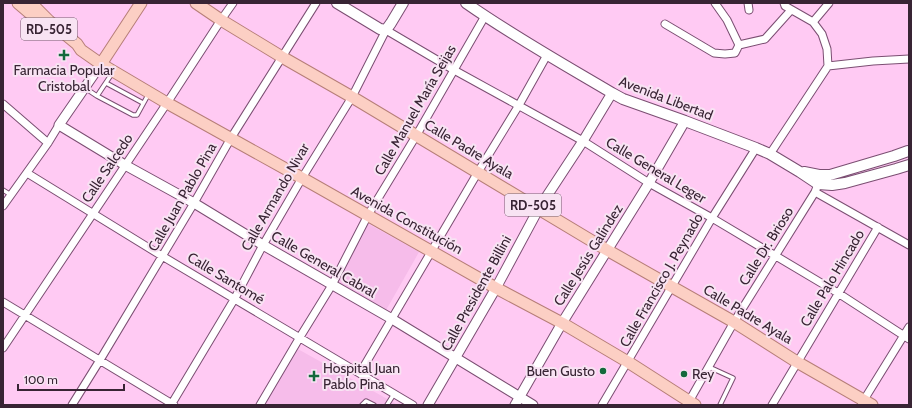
<svg xmlns="http://www.w3.org/2000/svg" width="912" height="408" viewBox="0 0 912 408" font-family="Cabin,sans-serif">
<style>
.built{fill:#f6bcea}
.lines{fill:none;stroke-linecap:round;stroke-linejoin:round}
.service-casing{stroke:#7b4e72;stroke-width:5.5}
.minor-casing{stroke:#7b4e72;stroke-width:9}
.tertiary-casing{stroke:#7b4e72;stroke-width:11}
.secondary-casing{stroke:#7b4e72;stroke-width:12}
.primary-casing{stroke:#b67e78;stroke-width:13}
.service{stroke:#fff;stroke-width:3.5}
.minor{stroke:#fff;stroke-width:7}
.tertiary{stroke:#fff;stroke-width:9}
.secondary{stroke:#fff;stroke-width:10}
.primary{stroke:#fccfc4;stroke-width:11}
.poi-dot{fill:#13693c;stroke:#f8e3f3;stroke-width:1.5}
.labels{text-anchor:middle;stroke-width:4;stroke-linejoin:round;paint-order:stroke}
.shield{fill:#f8e3f3;stroke:#725d6d;stroke-width:1}
.shield-label{font-size:13px;font-weight:bold;fill:#382434}
.poi-label{font-size:14px;fill:#382434;stroke:#f8e3f3;text-anchor:start}
.street-label{font-size:14px;fill:#382434;stroke:#f8e3f3}
</style>
<rect width="100%" height="100%" fill="#ffcaf3"/>
<!-- built -->
<path class="built" d="M 363,221 L 419,252 L 385,312 L 330,281 Z
M 296,348 L 398,405 L 264,405 Z"/>
<g class="lines">
<!-- service casing -->
<g class="service-casing">
<path id="service" d="M 113,72 L 97,96 L 133,115 L 137,115 L 148,95
M 106,83 L 143,103
M 85,88 L 97,96
M 3,190 L 11,195
M 709,367 L 733,378 L 720,405
M 362,405 L 366,401 L 374,405
M 387,405 L 394,394"/>
</g>
<!-- minor casing -->
<g class="minor-casing">
<path id="minor" d="M 715,3 L 727,20 L 739,45
M 748,3 L 749,10
M 813,22 L 829,3
M 665,24 L 714,53 L 725,54 L 735,53 L 739,45 L 765,39 L 791,10
M 828,66 L 873,61 L 909,59
M 3,104 L 48,143
M 770,154 L 828,66 L 827,49 L 822,34 L 813,22 L 785,6 L 784,3
M 27,173 L 162,256 L 413,405
M 815,192 L 909,245
M 3,206 L 48,143 L 59,125
M 3,302 L 174,405
M 3,348 L 167,103 L 221,20 L 233,3
M 360,373 L 478,172 L 519,105 L 547,55
M 862,403 L 909,327
M 72,405 L 100,360 L 194,203 L 231,138 L 316,3
M 171,405 L 235,298 L 263,245 L 302,178 L 352,97 L 386,30 L 454,70 L 583,141 L 649,183 L 712,218 L 838,293 L 909,339
M 260,405 L 300,337 L 332,285 L 368,215 L 416,136 L 485,16
M 602,405 L 712,218 L 756,148
M 687,405 L 734,322 L 815,192 L 818,184
M 772,405 L 878,227"/>
</g>
<!-- tertiary casing -->
<g class="tertiary-casing">
<path id="tertiary" d="M 101,64 L 59,125 L 125,165 L 194,203 L 263,245 L 392,319 L 533,405
M 428,405 L 496,288 L 539,208 L 583,141 L 612,93
M 515,405 L 562,323 L 649,183 L 685,121"/>
</g>
<!-- secondary casing -->
<g class="secondary-casing">
<path id="secondary" d="M 337,3 L 380,29 L 386,30 L 391,23 L 403,3
M 466,3 C 513,36 563,64 612,93 L 623,99 L 685,121 L 756,148 L 770,154 L 800,172 L 818,184 L 832,185 L 845,183 L 896,169 L 909,165
M 804,172 L 819,175 L 830,175 L 894,156 L 908,151"/>
</g>
<!-- primary casing -->
<g class="primary-casing">
<path id="primary" d="M 18,3 L 45,26
M 31,3 L 49,21 L 77,44 L 81,50 L 101,64 L 167,103 L 302,178 L 496,288 L 562,323 L 628,362 L 695,405
M 196,3 L 221,20 L 282,57 L 352,97 L 607,250 L 734,322 L 797,362 L 872,405
M 101,64 L 141,3"/>
</g>
<!-- service -->
<use href="#service" class="service"/>
<!-- minor -->
<use href="#minor" class="minor"/>
<!-- tertiary -->
<use href="#tertiary" class="tertiary"/>
<!-- secondary -->
<use href="#secondary" class="secondary"/>
<!-- primary -->
<use href="#primary" class="primary"/>
</g>
<!-- markers -->
<g class="poi-dot">
<path d="M62 49h4v4h4v4h-4v4h-4v-4h-4v-4h4z"/>
<circle cx="603" cy="371" r="4"/>
<circle cx="684" cy="374" r="4"/>
<path d="M312 370h4v4h4v4h-4v4h-4v-4h-4v-4h4z"/>
</g>
<g class="labels">
<!-- shield labels -->
<g class="shield">
<rect x="21" y="18" width="56" height="22" rx="3"/>
<rect x="505" y="194" width="56" height="22" rx="3"/>
</g>
<g class="shield-label">
<text x="49" y="34">RD-505</text>
<text x="533" y="210">RD-505</text>
</g>
<!-- poi labels -->
<g class="poi-label">
<text x="64" y="75" text-anchor="middle">Farmacia Popular<tspan x="64" dy="16">Cristobal</tspan></text>
<text x="323" y="373">Hospital Juan<tspan x="323" dy="16">Pablo Pina</tspan></text>
<text x="595" y="376" text-anchor="end">Buen Gusto</text>
<text x="692" y="379">Rey</text>
</g>
<!-- street labels -->
<g class="street-label">
<text transform="translate(666 98) rotate(21)" y="5">Avenida Libertad</text>
<text transform="translate(415 110) rotate(-60)" y="5">Calle Manuel María Seijas</text>
<text transform="translate(469 149) rotate(31)" y="5">Calle Padre Ayala</text>
<text transform="translate(107 168) rotate(-56)" y="5">Calle Salcedo</text>
<text transform="translate(656 170) rotate(31)" y="5">Calle General Leger</text>
<text transform="translate(182 197) rotate(-60)" y="5">Calle Juan Pablo Pina</text>
<text transform="translate(275 197) rotate(-60)" y="5">Calle Armando Nivar</text>
<text transform="translate(407 220) rotate(29)" y="5">Avenida Constitución</text>
<text transform="translate(766 246) rotate(-58)" y="5">Calle Dr. Brioso</text>
<text transform="translate(588 255) rotate(-58)" y="5">Calle Jesús Galíndez</text>
<text transform="translate(324 264) rotate(30)" y="5">Calle General Cabral</text>
<text transform="translate(226 278) rotate(31)" y="5">Calle Santomé</text>
<text transform="translate(832 278) rotate(-59)" y="5">Calle Palo Hincado</text>
<text transform="translate(661 280) rotate(-60)" y="5">Calle Francisco J. Peynado</text>
<text transform="translate(476 293) rotate(-61)" y="5">Calle Presidente Billini</text>
<text transform="translate(748 314) rotate(31)" y="5">Calle Padre Ayala</text>
</g>
</g>
<!-- border -->
<rect width="912" height="408" fill="none" stroke="#382434" stroke-width="8"/>
<!-- scale -->
<path d="M18 384v6h106v-6" fill="none" stroke="#382434" stroke-width="2"/>
<text x="24" y="384" font-size="12" fill="#382434" stroke="#f8e3f3" stroke-width="3" paint-order="stroke">100 m</text>
</svg>
